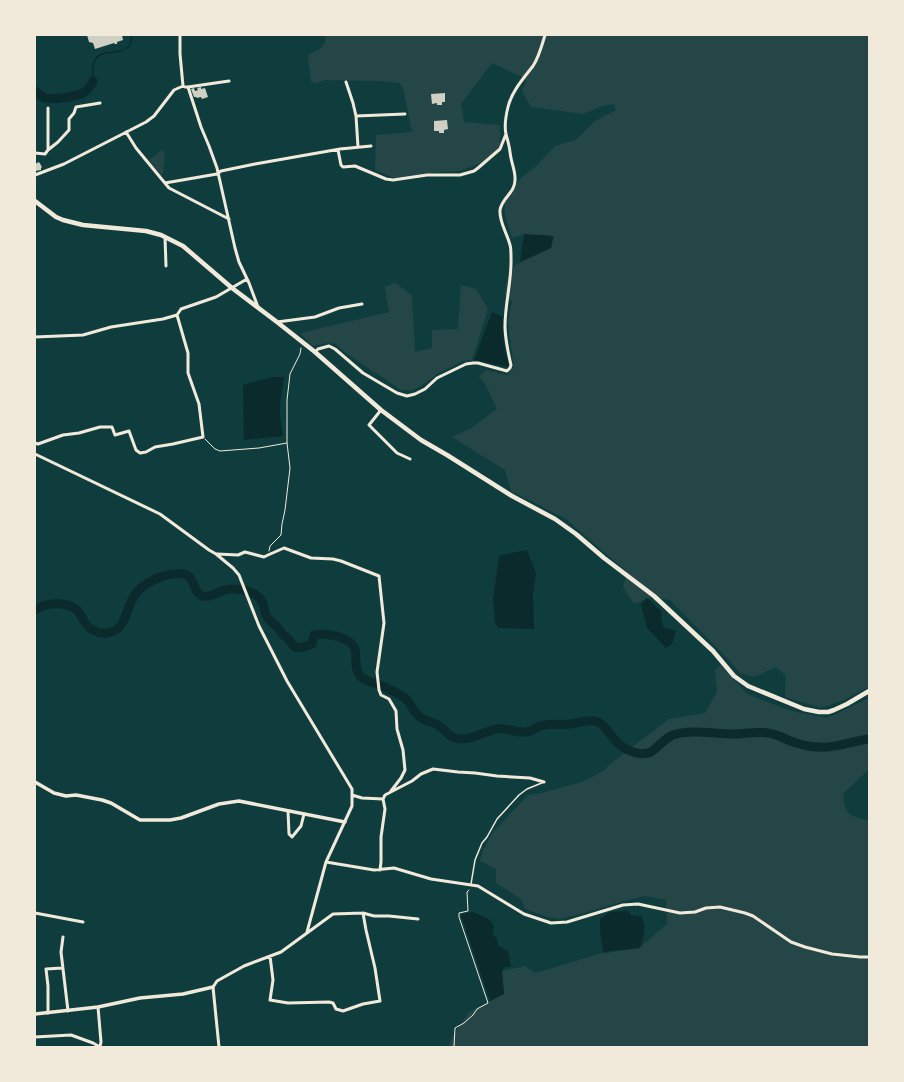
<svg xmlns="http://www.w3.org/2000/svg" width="904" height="1082" viewBox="0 0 904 1082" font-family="'Space Grotesk',sans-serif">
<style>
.green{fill:#244646}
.water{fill:#0a2a2b}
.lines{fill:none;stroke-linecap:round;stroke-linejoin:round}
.stream{stroke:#0a2a2b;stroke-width:1.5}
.river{stroke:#0a2a2b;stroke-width:9}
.building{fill:#cfcfc3}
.path{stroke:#f1e9da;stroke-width:1}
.service{stroke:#f1e9da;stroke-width:1.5}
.minor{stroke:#f1e9da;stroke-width:3}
.tertiary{stroke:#f1e9da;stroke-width:3.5}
.primary{stroke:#f1e9da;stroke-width:4.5}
</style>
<rect width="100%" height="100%" fill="#0f3d3e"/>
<!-- green -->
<path class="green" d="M 325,35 L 869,35 L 869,687 L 844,700 L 821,708 L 785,697 L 786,676 L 776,667 L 754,677 L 740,673 L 729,660 L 670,600 L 651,597 L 634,604 L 623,587 L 627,572 L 566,519 L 511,491 L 505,470 L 452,437 L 470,429 L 497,409 L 484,382 L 479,377 L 486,370 L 507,375 L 514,367 L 509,334 L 508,320 L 512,301 L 505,295 L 506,283 L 515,265 L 551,248 L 554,237 L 547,235 L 522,235 L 512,238 L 505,215 L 504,198 L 523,176 L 536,166 L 555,146 L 576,140 L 595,121 L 616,110 L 614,104 L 602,106 L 583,114 L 531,107 L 522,91 L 526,81 L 520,76 L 492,63 L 461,104 L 464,122 L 500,125 L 500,147 L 481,163 L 460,171 L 440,172 L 394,178 L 375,170 L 376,135 L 412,132 L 403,88 L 400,83 L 378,81 L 324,80 L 315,84 L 314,82 L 311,82 L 308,55 C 318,50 327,48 325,35 Z
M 162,150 L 165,153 L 163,173 L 161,175 L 149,160 Z
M 395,283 L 412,295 L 415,352 L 432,348 L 432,330 L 458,329 L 461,285 L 476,289 L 488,309 L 472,360 L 463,361 L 440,372 L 421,386 L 412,390 L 401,390 L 343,351 L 336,344 L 328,343 L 312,346 L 300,333 L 389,312 L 385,287 Z
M 721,665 L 747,694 L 788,710 L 827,718 L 869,698 L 869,769 L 843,794 C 845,816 849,815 869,821 L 869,1047 L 449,1047 L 452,1037 L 469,1012 L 504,994 L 502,971 L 525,966 L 535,973 L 599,954 L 639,948 L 667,924 L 666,900 L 645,896 L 624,901 L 584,913 L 560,919 L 548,917 L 525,909 L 521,899 L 496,883 L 496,869 L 480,861 L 483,850 L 494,831 L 528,795 L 541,793 L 582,782 L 605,770 L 609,765 L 669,719 L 705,713 L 717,692 L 715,670 Z"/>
<!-- water -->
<path class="water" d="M 524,234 L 553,236 L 551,248 L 520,262 Z
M 492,312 L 503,317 C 502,334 504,350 509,366 L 507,367 L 474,360 Z
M 273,377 L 284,377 L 280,403 L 280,417 L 283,436 L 244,440 L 243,385 Z
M 527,550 L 536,573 L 533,594 L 534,629 L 499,628 L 495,624 L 493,599 L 499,556 L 506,554 Z
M 647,598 L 661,611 L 662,624 L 665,628 L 676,631 L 672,644 L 666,648 L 647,628 L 641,604 Z
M 629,911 L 630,915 L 641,916 C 648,928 643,936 640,948 L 603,952 L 600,929 L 600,919 L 610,912 Z
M 473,912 C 480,915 491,918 493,925 C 494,928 493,932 493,935 L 497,938 L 498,946 L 508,951 L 511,967 L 505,967 L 502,971 L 504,994 L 490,1001 L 461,915 L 462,914 Z"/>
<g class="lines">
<!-- stream -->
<path class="stream" d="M 93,81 C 93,75 92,67 94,62 C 100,47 120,56 128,47 C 131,44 131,39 132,35"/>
<!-- river -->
<path class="river" d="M 35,91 C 38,93 42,97 45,98 C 53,100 76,97 83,93 C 88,90 91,86 93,81
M 35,610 C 38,609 40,607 43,606 C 53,602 70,603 78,611 C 81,614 82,618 84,621 C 88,629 98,634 107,633 C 126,631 126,609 134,596 C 140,586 152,580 163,576 C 170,574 178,573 184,574 C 196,577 192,593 203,596 C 213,598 222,588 232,589 C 243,589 259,592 263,604 C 265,608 264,612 266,615 C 269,620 273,623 277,627 C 279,629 280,631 282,634 C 284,636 287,637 289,640 C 291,642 292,645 295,647 L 300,648 L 312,644 L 314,635 C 326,633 350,636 355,649 C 357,658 354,669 360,676 C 366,682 373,682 380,685 C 388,688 396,693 404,697 C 410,702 412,709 417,714 C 423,722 431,721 438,725 C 445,728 446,735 455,738 C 468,742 483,732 496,729 C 507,727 515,733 526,732 C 531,732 535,728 540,726 C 549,723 560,725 570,724 C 578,723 586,720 594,721 C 602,722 605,728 610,734 C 616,742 623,749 633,752 C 639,754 646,754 651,752 C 658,747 665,738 673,735 C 692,729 714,734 734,734 C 745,734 756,731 768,733 C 778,734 787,740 796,743 C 803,745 811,747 817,747 C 834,749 852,741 869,739"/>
</g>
<!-- building -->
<path class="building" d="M 87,35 L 122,35 L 123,40 L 117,42 L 117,44 L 115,44 L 114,43 L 95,49 L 93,43 L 89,42 Z
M 201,87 L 201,89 L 205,88 L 208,97 L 202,99 L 201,97 L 197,98 L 196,97 L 194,97 L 191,89 L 194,88 L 195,91 L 198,90 L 197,88 Z
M 445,93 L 445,102 L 442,102 L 442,105 L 437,105 L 437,103 L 432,104 L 431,94 Z
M 447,120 L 448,129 L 444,130 L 444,133 L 439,133 L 439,131 L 434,131 L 434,121 Z
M 39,162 L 42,167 L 41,168 L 41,170 L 35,171 L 35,164 Z"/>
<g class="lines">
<!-- path -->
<path class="path" d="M 205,439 L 215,449 L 220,451 L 259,448 L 287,443
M 269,551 L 270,546 L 281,535 L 282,524 L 285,510 L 290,468 L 287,443 L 287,400 L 290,374 L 300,354 L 301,348
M 454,1047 L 455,1028 L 464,1023 L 473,1015 L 477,1009 L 488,1003 L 459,917 L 459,913 L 468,911 L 467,892 L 469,890"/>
<!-- service -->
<path class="service" d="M 471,884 L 475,860 L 482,843 L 487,837 L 497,819 L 519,795 L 527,789 L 544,782"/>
<!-- minor -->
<path class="minor" d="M 180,35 L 180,54 L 183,86 L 185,87 L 188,87 L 229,81
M 346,82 L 353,103 L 356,116 L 358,147
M 188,87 L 201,127 L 209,146 L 217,168 L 235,248 L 239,262 L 249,283 L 258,307
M 356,116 L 405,114
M 126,132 L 136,148 L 169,188 L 229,219
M 48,150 L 58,142 L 69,130 L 69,119 L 74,113 L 76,107 L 100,103
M 338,150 L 341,165 L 343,167 L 355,166 L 386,179 L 393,180 L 427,175 L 460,175 L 474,171 L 478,168 L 500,149 L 506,134
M 35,153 L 45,154 L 48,150 L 48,108
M 35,175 L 64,164 L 146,122 L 154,116 L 174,90 L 183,86
M 165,183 L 217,174 L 221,171 L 255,164 L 340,149 L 371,146
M 165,237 L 166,266
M 277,322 L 315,317 L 339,308 L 362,304
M 35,337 L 83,335 L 111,327 L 163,319 L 177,315 L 181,309 L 216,297 L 247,279
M 315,352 L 318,349 L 329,346 L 335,349 L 363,373 L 397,393 L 407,396 L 415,394 L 425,389 L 437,378 L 466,364 L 473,363 L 478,363 L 507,371 L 510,368 L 511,365 C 508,352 505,339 505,326 C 505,303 512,280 511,257 C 511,253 511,248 510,245 C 507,233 499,222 500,210 C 502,197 516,193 515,178 C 515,171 512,164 511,158 C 510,154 510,150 509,146 C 508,141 507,138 506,134 C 504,125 506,115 508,107 C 512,91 523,79 533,66 C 539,57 542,45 545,35
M 381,410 L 369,425 L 397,453 L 410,459
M 35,443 L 38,444 L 63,435 L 79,433 L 100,427 L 112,427 L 115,435 L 129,431 L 136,450 L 140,453 L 146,452 L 155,447 L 173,444 L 203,437 L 199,404 L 188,373 L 188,353 L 177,315
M 35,454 L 160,514 L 209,550 L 216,554 L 233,568 L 239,575 L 259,626 L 287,681 L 352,789 L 352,806 L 326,862 L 307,932
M 217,554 L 238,555 L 245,552 L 264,557 L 268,555 L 284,548 L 311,558 L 333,559 L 341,561 L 379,576 L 384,623 L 377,672 L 379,690 L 381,695 L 389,699 L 396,711 L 397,729 L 403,750 L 405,770 L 401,778 L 391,791
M 352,795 L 362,798 L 383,799
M 288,811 L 289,834 L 292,837 L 301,826 L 304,814
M 326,862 L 374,870 L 394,868 L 431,879 L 478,886 L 524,914 L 551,923 L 567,922 L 623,905 L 638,904 L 680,913 L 695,912 L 706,908 L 720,907 L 745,913 L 753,916 L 791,942 L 805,947 L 832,954 L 860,957 L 869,957
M 380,870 L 381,862 L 381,837 L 385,809 L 383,799 L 385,795 L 412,781 L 421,774 L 433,769 L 458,772 L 475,773 L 497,776 L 530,778 L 544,782
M 35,913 L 83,922
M 63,937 L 61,952 L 68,1011
M 270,956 L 273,980 L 270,1000 L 288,1003 L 329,1002 L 333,1003 L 336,1009 L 343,1011 L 363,1004 L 380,1001 L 375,968 L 366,930 L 363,913
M 48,1013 L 48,986 L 46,969 L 62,968
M 35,1037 L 71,1035 L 93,1043 L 100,1047 L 101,1042 L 98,1007
M 219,1047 L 213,987 L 217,981 L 244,966 L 281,952 L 333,914 L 363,913 L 374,916 L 389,916 L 418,919"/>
<!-- tertiary -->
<path class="tertiary" d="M 35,782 L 54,793 L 66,796 L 76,795 L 102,800 L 111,803 L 140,820 L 170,820 L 181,818 L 219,804 L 239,801 L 345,822
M 35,1014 L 98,1007 L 140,998 L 183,994 L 213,987"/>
<!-- primary -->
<path class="primary" d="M 35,201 L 56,217 L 63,220 L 83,225 L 146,231 L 161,235 L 183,246 L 232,288 L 277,322 L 315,352 L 381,410 L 421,440 L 447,455 L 512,496 L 555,519 L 576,534 L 604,558 L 654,596 L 713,651 L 734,676 L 748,686 L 804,709 L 819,712 L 828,712 L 834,710 L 847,704 L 869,691"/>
</g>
<!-- border -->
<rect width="904" height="1082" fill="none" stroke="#f1e9da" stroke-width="72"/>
</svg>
